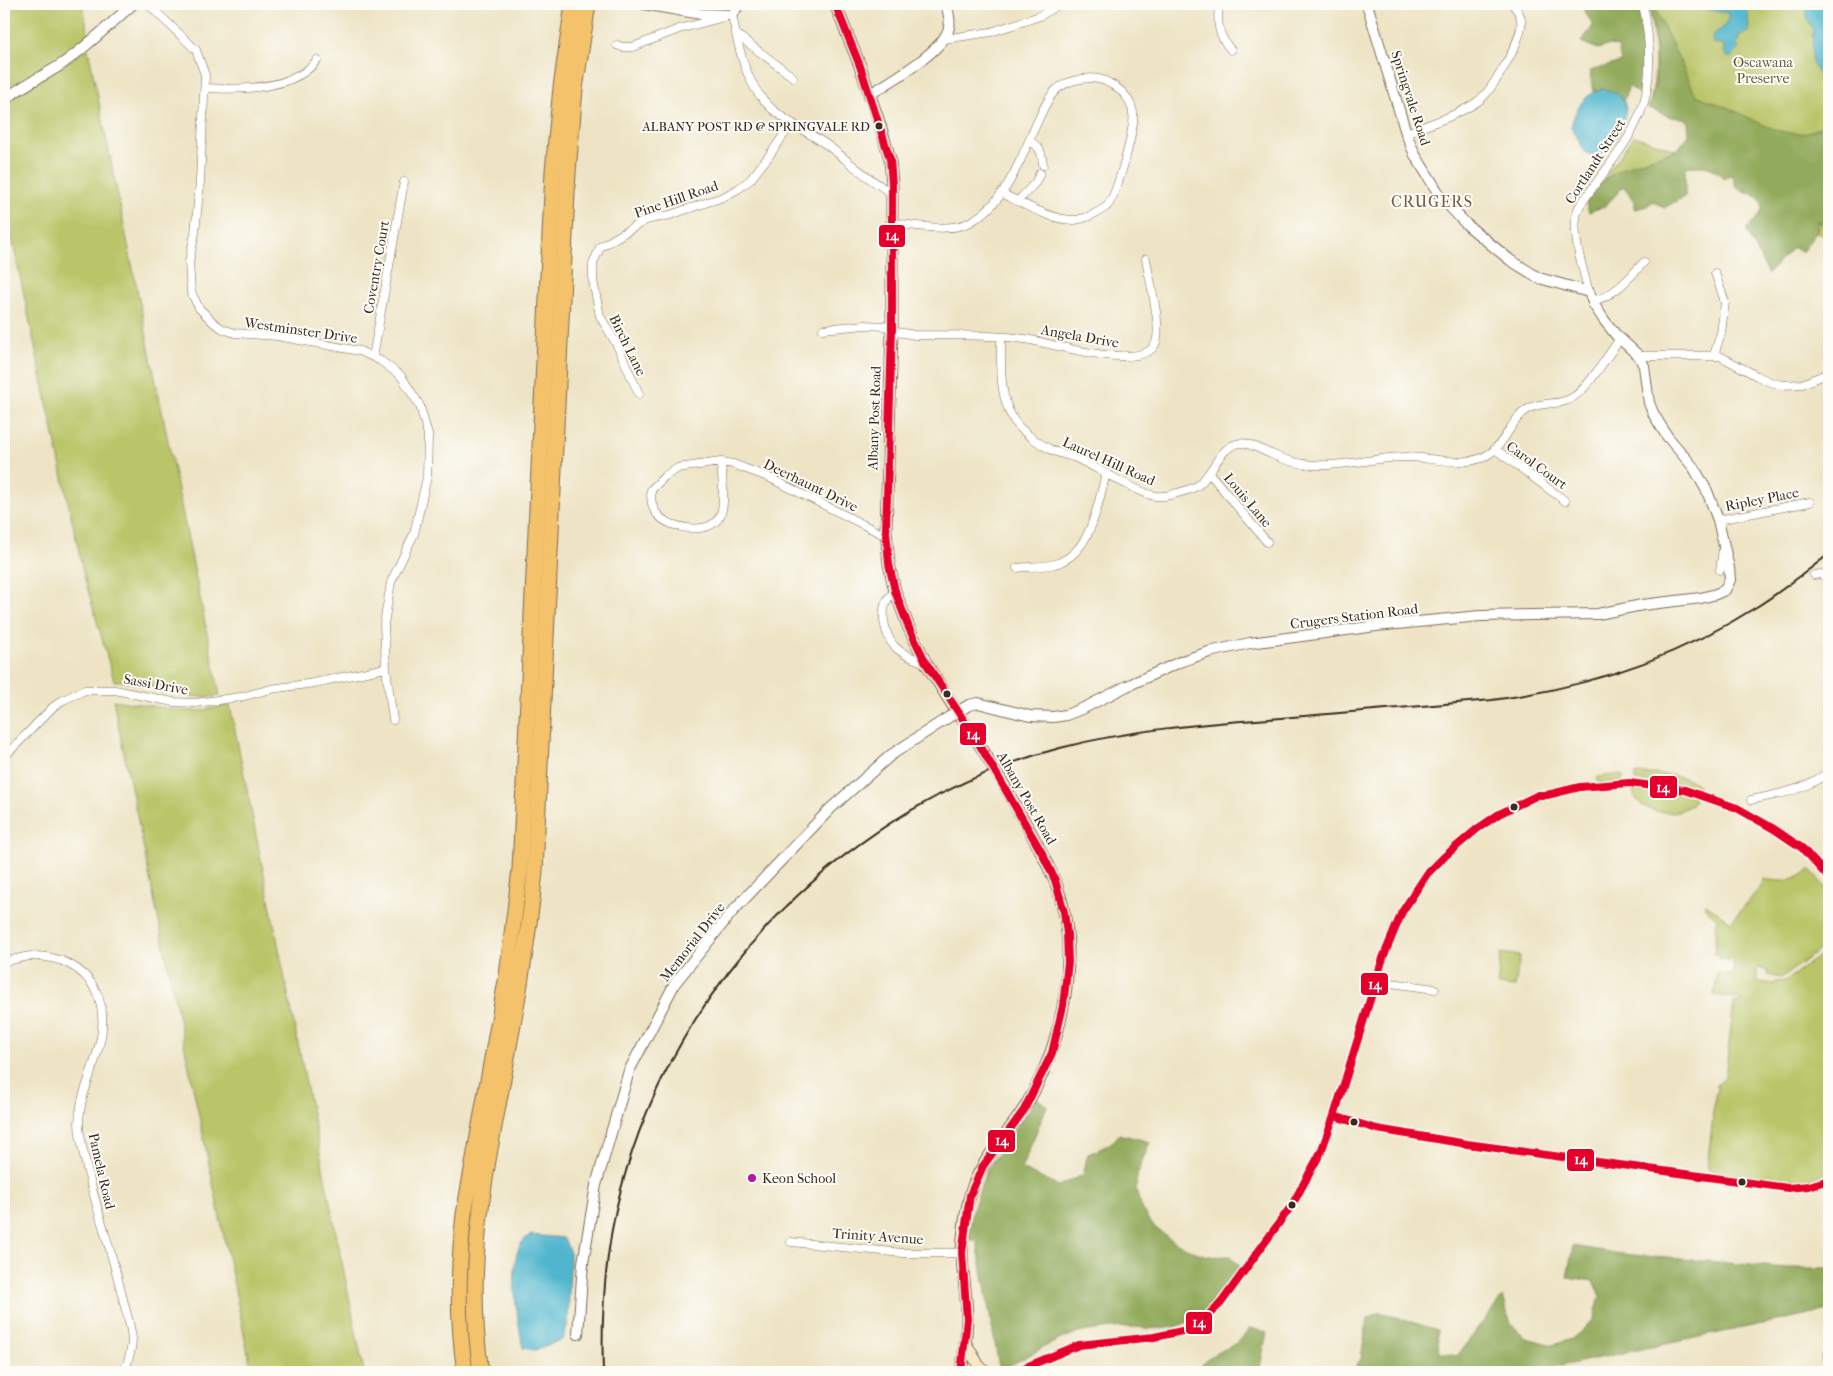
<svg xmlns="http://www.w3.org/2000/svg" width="1833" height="1376" viewBox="0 0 1833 1376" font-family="'IM FELL French Canon',serif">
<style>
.green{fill:#b9c567;stroke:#7a7842}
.forest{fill:#92aa5c;stroke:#666a3d}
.water{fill:#50b6ce;stroke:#467076}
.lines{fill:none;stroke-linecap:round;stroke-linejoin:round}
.minor-casing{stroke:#7a6b58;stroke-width:9}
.tertiary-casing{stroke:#7a6b58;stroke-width:12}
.secondary-casing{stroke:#7a6b58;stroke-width:13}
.motorway-casing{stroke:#7a6b58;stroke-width:17}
.minor{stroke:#fff;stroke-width:8}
.tertiary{stroke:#fff;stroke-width:10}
.secondary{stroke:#fae7c3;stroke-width:11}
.motorway{stroke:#f3c26a;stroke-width:15}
.rail{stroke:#3b2a1e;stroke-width:2}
.secondary-bridge-casing{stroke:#7a6b58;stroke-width:13;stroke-linecap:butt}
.secondary-bridge{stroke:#fae7c3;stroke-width:11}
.bus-1-casing{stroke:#fdfcf7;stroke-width:11}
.bus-1{stroke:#e4002b;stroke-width:8}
.bus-dot{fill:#3b2a1e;stroke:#fdfcf7;stroke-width:2}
.poi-dot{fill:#b5179e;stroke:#fdfcf7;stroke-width:2}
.labels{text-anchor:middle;stroke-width:4;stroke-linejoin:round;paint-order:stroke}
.bus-label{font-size:13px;fill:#3b2a1e;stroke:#fdfcf7;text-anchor:end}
.park-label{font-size:14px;fill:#615834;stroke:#fdfcf7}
.street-label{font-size:14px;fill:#3b2a1e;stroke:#fdfcf7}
.poi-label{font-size:14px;fill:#3b2a1e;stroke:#fdfcf7;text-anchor:start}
.quarter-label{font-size:16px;letter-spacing:1px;fill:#775c48;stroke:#fdfcf7}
.line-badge{stroke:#fdfcf7;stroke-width:2}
.badge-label{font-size:14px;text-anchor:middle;font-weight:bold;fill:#fff}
</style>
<rect width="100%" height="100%" fill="#fdfcf7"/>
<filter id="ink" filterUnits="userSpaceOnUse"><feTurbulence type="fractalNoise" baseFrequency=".02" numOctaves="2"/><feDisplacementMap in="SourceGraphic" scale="10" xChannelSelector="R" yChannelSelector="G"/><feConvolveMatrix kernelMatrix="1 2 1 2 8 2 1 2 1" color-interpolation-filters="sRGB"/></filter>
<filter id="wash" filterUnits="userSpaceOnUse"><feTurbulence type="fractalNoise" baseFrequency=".0096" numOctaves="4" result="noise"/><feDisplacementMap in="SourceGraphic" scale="20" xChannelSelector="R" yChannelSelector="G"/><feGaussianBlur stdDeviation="1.12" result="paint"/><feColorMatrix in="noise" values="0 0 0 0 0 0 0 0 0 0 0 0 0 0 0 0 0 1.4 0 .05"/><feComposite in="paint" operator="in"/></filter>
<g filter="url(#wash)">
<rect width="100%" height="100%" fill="#eee4c5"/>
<!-- green -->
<path class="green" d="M 4,4 L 82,4 L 89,36 L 51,65 L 29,77 L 4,94 Z
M 1649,4 L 1829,4 L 1829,238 L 1816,232 L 1819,221 L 1784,151 L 1649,105 C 1659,71 1654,38 1649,4 Z
M 88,49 L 220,696 C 201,699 176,695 157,690 C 144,686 128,680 114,681 L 84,576 L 4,201 L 4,107 L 14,97 Z
M 1634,136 L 1677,150 C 1649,158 1627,165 1602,181 Z
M 113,700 L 178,710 L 198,711 L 230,705 L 364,1372 L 252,1372 Z
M 1621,774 L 1624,777 L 1621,781 L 1600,783 L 1597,779 L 1598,777 Z
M 1638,774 C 1653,774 1688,773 1698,786 L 1697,789 L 1695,791 L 1673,785 L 1635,781 L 1635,775 Z
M 1637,788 L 1664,790 L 1693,796 L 1695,800 C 1682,819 1638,816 1633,791 Z
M 1810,869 L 1829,892 L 1829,943 L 1781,978 L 1767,975 L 1767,970 L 1757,968 L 1757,982 L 1774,984 L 1776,982 L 1785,981 L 1829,949 L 1829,1172 L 1815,1178 L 1793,1181 L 1712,1172 L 1707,1168 L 1713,1117 L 1712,1116 L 1718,1087 L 1715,1086 L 1725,1077 L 1734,1002 L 1740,1003 L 1741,999 L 1714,995 L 1717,972 L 1733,975 L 1734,961 L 1719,958 L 1720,954 L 1714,954 L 1717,919 L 1704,907 L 1706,904 L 1731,922 L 1762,885 L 1763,879 C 1782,882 1795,883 1810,869 Z
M 1501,953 L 1520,956 L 1515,987 L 1497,985 Z"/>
<!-- forest -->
<path class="forest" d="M 1581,4 L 1639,4 L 1646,45 L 1641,95 L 1629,86 L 1623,102 L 1621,97 L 1601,89 L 1593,93 L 1590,71 L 1621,62 L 1618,47 L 1610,45 L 1598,49 L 1581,42 L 1593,26 Z
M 1649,4 L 1653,4 L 1696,95 C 1708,100 1721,105 1733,110 C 1764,124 1797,149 1829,120 L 1829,231 L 1819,221 L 1816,232 L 1802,252 L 1793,247 L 1768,274 L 1746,229 C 1757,220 1773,204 1752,194 C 1747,191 1742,192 1737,188 C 1735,185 1734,180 1733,176 L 1729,175 L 1724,179 C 1711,164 1704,165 1685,167 L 1685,196 L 1664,208 L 1653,201 L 1647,206 L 1635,209 L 1635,203 L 1624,186 L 1605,206 L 1589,212 L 1586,203 L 1602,181 L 1619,170 L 1635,163 L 1677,150 L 1689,135 L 1688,121 L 1683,118 L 1671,117 L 1648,108 C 1663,76 1654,37 1649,4 Z
M 1037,1098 L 1047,1106 L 1021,1169 L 1059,1186 L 1083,1175 L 1088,1154 C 1099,1149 1113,1145 1119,1134 L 1150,1142 C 1145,1155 1136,1171 1136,1186 C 1137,1196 1142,1211 1148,1219 C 1157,1234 1193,1254 1210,1256 C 1216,1257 1223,1256 1230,1256 L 1242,1269 C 1224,1294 1204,1319 1174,1327 C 1160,1330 1146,1328 1132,1327 C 1116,1327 1099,1329 1083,1332 C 1059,1336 1032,1355 1010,1365 L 999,1367 L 977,1241 L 969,1239 L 972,1213 L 986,1171 Z
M 1573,1246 L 1621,1254 L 1787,1268 L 1829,1268 L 1829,1310 L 1532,1372 L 1351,1372 L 1361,1359 L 1367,1319 L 1380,1312 L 1437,1330 L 1439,1353 L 1457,1356 L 1502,1297 L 1511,1324 L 1526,1338 L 1553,1345 L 1572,1339 L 1593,1321 L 1600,1297 L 1594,1281 L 1567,1277 Z
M 1250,1328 L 1267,1332 L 1259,1372 L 1129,1372 L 1152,1368 L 1161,1372 L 1199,1369 C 1209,1352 1221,1353 1236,1343 C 1242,1339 1246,1334 1250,1328 Z"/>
<!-- water -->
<path class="water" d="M 1676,4 L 1754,4 L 1748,12 L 1749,32 L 1739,36 L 1737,45 L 1739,48 L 1732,57 L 1727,57 L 1725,53 L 1723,44 L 1713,43 L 1712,35 C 1722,29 1729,26 1728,13 Z
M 1806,4 L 1829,4 L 1829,97 L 1812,62 L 1813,29 L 1807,18 Z
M 1601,89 C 1646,94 1620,140 1599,157 L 1586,153 L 1571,127 C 1575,109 1583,96 1601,89 Z
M 531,1235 L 564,1238 L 570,1253 L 570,1270 L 568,1323 L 563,1339 L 536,1350 L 523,1348 C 519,1324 502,1246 531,1235 Z"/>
</g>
<g filter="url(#ink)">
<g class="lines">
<!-- minor casing -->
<g class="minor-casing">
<path id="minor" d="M 148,4 L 196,50 L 205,75 L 200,181 L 195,233 L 189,262 L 191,292 L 199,308 L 214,323 L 223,329 L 235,333 L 277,336 L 360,351 L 381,361 L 401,376 L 420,406 L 428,435 L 427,477 L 414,534 L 391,582 L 384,624 L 386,668 L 393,720
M 1219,4 C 1217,23 1218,36 1231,50
M 736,34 L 793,77
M 944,39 L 991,32 L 1040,16 L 1060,4
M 617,45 L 622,47 L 633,47 L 679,29 L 732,15 C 739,49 745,85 772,109 C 789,123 809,133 827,145 C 849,161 868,180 892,193
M 205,88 C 238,90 295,90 317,60
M 1406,133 C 1430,124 1456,116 1477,102 C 1492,92 1524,38 1521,20 C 1520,13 1517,9 1512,4
M 1029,141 C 1040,146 1042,153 1043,165
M 1018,201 L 1035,183 L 1040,173
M 892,223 C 914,225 951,233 970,222 C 1005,204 1020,161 1035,127 C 1041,115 1046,100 1055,91 C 1067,79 1094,74 1109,83 C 1117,87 1126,94 1130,103 C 1134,111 1134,121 1132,129 C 1130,143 1116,199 1106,207 C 1098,213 1084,219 1075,220 C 1052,221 1022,203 1001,193
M 1589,292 C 1583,270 1569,228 1579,207 C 1599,177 1626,148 1640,114 C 1654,80 1650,39 1643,4
M 1592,301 C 1614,297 1629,278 1644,262
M 823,329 L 865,325 L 885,326 L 897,332 L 915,335 C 951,336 989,334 1025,339 C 1048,342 1146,374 1156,342 C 1162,326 1149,278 1146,259
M 1001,338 C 1001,364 999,396 1013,419 C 1020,431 1041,445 1053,451 C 1061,454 1069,455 1076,458 C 1101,469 1124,486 1151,495 C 1156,497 1165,496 1170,495 C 1178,493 1190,490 1197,486 C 1213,475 1219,445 1241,443 C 1251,443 1261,450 1271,454 C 1284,460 1298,464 1313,465 C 1345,467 1376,457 1407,457 C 1432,457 1467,469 1489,454 C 1506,443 1511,419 1528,409 C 1541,401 1557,406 1570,399 C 1587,391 1607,356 1620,339
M 1714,355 L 1721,333 L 1725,302 L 1715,273
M 1639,356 L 1720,356 L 1757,376 L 1770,382 L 1782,385 L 1802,384 L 1829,373
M 373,357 L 404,182
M 639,394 L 617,345 L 600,316 L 593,281 L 593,264 L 600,247 L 646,220 L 670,215 L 723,197 L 738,189 L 750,180 L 769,156 L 792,123
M 1495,449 L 1565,501
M 721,462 C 722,477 726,504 720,516 C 710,536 670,529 658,515 C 651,508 651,499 651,490 L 665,476 L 678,468 L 721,462 L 733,464 L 768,477 L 886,536
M 1210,474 L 1267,542
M 1718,520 L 1810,502
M 1017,568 C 1029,567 1043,567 1055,564 C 1092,553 1097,505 1106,474
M 1720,570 L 1723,549
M 1814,575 L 1821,574 L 1829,579
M 895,591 C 892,594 889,597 887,600 C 880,613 885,635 894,646 C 903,655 915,659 926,663
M 4,757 L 53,707 L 63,700 L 85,690 L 115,690 L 173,702 L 195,703 L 241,697 L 271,689 L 314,683 L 386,668
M 1751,800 C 1778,794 1808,790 1829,771
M 4,962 C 13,960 24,956 33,956 C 59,956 84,967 96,991 C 119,1042 72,1088 80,1134 C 89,1189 109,1241 122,1295 C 125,1309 131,1325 132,1339 C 132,1350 128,1362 124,1372
M 1376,981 L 1435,989
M 791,1242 L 903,1253 L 962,1253
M 1828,1354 L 1829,1361"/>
</g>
<!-- tertiary casing -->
<g class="tertiary-casing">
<path id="tertiary" d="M 644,4 L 701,14 L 732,15 L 739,4
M 869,95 C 889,82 945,51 949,27 C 951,20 948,11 946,4
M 4,101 C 21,85 43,77 62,64 C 88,46 110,24 133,4
M 578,1334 L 583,1263 L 596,1185 L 629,1071 L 675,983 L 732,912 L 831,808 L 891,755 L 949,717 L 969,705 L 978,703 L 1030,716 L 1053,717 L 1066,715 L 1084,708 L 1127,686 L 1182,661 L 1209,652 L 1250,643 L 1376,626 L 1480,616 L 1598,614 L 1642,605 L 1701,598 L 1716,594 L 1725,590 L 1730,580 L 1729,568 L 1718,520 L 1707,491 L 1694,468 L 1667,436 L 1654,415 L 1649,403 L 1644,366 L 1639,356 L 1616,335 L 1604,320 L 1594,305 L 1589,292 L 1539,278 L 1510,260 L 1466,224 L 1441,197 L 1415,155 L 1406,133 L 1367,4"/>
</g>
<!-- secondary casing -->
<g class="secondary-casing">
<path id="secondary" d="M 835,4 L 860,66 L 880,125 L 890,159 L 892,184 L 892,330 L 886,530 L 889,564 L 895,591 L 909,628 L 926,663 L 957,712 L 978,742
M 965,1342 L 979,1366 L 985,1372
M 961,1372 C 964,1355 966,1337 967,1320 C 967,1298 963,1277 962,1256 C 962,1239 966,1208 971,1192 C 982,1156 1012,1132 1029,1100 C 1065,1037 1082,947 1054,879 C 1040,846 1021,816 1004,785"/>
</g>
<!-- motorway casing -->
<g class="motorway-casing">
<path id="motorway" d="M 465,1372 C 457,1320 458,1266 464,1214 L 507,975 L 520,869 L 553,171 L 561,87 L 573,4
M 481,1372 C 466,1275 482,1190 500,1095 C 514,1020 528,946 535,871 L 568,172 L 575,89 L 588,4"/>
</g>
<!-- minor -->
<use href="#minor" class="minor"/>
<!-- tertiary -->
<use href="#tertiary" class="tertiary"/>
<!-- secondary -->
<use href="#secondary" class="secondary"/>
<!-- motorway -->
<use href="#motorway" class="motorway"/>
<!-- rail -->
<path class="rail" d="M 603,1372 C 601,1311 605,1249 621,1189 C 676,979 850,803 1060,748 C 1129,730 1199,724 1269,719 C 1343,713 1417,707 1492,700 C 1586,688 1678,657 1758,606 C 1783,590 1806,572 1829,554"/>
<!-- secondary-bridge casing -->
<g class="secondary-bridge-casing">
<path id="secondary-bridge" d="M 978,742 L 1004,785"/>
</g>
<!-- secondary-bridge -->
<use href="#secondary-bridge" class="secondary-bridge"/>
<!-- bus-1 casing -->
<g class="bus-1-casing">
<path id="bus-1" d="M 835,4 L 860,66 L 890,159 L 892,184 L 892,330 L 886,530 L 889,564 L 895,591 L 909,628 L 926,663 L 978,742 L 1042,853 L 1055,880 L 1064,912 L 1067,934 L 1068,962 L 1063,1006 L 1052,1053 L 1024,1110 L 983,1166 L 970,1195 L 962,1253 L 967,1319 L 961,1372
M 1334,1116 L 1377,1129 L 1467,1144 L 1788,1188 L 1809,1186 L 1829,1180
M 1014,1372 L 1079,1345 L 1154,1337 L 1187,1330 L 1203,1320 L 1221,1303 L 1292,1205 L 1321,1152 L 1334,1116 L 1383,958 L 1402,912 L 1427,874 L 1445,856 L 1477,829 L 1499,814 L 1538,795 L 1547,795 L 1580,787 L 1629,783 L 1685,790 L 1737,808 L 1774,829 L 1802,848 L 1829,878"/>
</g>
<!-- bus-1 -->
<use href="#bus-1" class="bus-1"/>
</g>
</g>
<!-- markers -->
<g class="bus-dot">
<circle cx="879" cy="126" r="4.5"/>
<circle cx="947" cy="694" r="4.5"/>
<circle cx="1514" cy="807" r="4.5"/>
<circle cx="1354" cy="1122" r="4.5"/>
<circle cx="1742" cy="1182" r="4.5"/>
<circle cx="1292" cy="1205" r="4.5"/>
</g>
<circle class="poi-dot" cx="752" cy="1178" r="5"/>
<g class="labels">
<!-- bus labels -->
<g class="bus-label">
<text x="870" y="131">ALBANY POST RD @ SPRINGVALE RD</text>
</g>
<!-- park labels -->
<g class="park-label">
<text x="1763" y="67">Oscawana<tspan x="1763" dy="16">Preserve</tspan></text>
</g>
<!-- street labels -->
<g class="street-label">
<text transform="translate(1411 98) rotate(72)" y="5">Springvale Road</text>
<text transform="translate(1595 161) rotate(-57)" y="5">Cortlandt Street</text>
<text transform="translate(676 199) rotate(-19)" y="5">Pine Hill Road</text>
<text transform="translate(376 267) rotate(-80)" y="5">Coventry Court</text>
<text transform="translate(301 330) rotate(8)" y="5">Westminster Drive</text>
<text transform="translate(1080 336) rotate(10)" y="5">Angela Drive</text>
<text transform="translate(628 345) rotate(64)" y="5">Birch Lane</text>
<text transform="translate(874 418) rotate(-88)" y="5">Albany Post Road</text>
<text transform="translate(1109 461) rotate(24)" y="5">Laurel Hill Road</text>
<text transform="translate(1537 465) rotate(36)" y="5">Carol Court</text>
<text transform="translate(811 485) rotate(26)" y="5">Deerhaunt Drive</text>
<text transform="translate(1762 499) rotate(-11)" y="5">Ripley Place</text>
<text transform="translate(1248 500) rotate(50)" y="5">Louis Lane</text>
<text transform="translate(1354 616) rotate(-7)" y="5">Crugers Station Road</text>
<text transform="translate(156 684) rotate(10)" y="5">Sassi Drive</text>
<text transform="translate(1027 798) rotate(60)" y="5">Albany Post Road</text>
<text transform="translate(692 942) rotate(-52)" y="5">Memorial Drive</text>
<text transform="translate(102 1171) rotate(77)" y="5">Pamela Road</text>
<text transform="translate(878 1236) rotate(4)" y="5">Trinity Avenue</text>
</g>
<!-- poi labels -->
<g class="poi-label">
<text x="762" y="1183">Keon School</text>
</g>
<!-- quarter labels -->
<g class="quarter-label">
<text x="1432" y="207">CRUGERS</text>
</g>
</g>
<g class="line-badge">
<rect x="878" y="224" width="28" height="24" rx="5" fill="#e4002b"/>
<rect x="959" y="722" width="28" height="24" rx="5" fill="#e4002b"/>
<rect x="1649" y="775" width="29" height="24" rx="5" fill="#e4002b"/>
<rect x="1360" y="972" width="29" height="24" rx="5" fill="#e4002b"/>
<rect x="987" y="1129" width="29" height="24" rx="5" fill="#e4002b"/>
<rect x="1566" y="1148" width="29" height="24" rx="5" fill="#e4002b"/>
<rect x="1185" y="1311" width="28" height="24" rx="5" fill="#e4002b"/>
</g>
<g class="badge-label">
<text x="892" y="240">14</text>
<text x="973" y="739">14</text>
<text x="1663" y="792">14</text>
<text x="1375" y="989">14</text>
<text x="1002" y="1145">14</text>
<text x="1581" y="1164">14</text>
<text x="1199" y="1327">14</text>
</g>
<!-- margin -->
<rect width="1833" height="1376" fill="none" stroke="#fdfcf7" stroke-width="20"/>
</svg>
